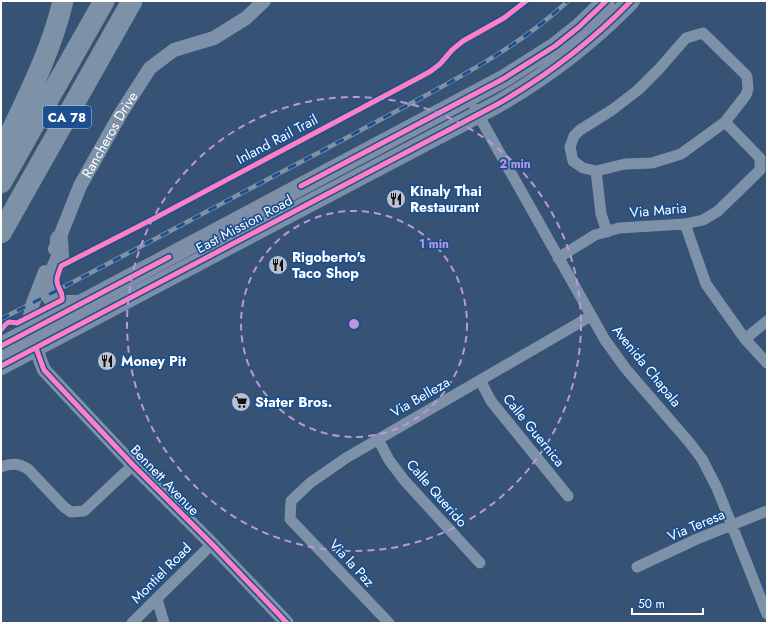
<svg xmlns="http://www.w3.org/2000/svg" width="768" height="624" viewBox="0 0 768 624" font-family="Jost,sans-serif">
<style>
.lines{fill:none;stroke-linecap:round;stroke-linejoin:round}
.minor{stroke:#7d92a8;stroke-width:11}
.tertiary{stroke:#7d92a8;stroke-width:14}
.primary{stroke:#7d8ea7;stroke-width:18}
.motorway{stroke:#7e92a7;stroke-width:21}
.rail-casing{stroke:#7e92a7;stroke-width:4.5}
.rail{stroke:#1b4f8f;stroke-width:3;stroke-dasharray:9;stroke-linecap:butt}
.cycleway-casing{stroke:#1b4f8f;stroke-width:8}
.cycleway{stroke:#ff80c0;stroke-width:5}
.ring{fill:none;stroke:#bd96df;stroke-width:2;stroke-dasharray:7 5}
.labels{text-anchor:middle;stroke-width:3.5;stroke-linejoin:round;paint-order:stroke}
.shield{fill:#1b4f8f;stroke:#bbcadd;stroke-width:1}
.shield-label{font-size:13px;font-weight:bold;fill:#fff}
.street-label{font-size:14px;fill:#fff;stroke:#1b4f8f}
.poi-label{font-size:14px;font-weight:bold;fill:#fff;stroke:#1b4f8f;text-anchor:start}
.centre{fill:#bd96df;stroke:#1b4f8f;stroke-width:2}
.ring-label{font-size:12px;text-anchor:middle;font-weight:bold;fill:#bd96df;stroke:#1b4f8f;stroke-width:3.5;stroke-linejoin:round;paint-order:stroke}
</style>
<rect width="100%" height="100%" fill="#365274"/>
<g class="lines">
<!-- minor -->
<path class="minor" d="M 703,33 L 746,75 L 747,77 L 748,89 L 746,95 L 725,122 L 681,154 L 652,163 L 625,164 L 596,171 L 583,168 L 573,161 L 570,147 L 574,136 L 580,130 L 612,110 L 638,90 L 659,69 L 686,38 Z
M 475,109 L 605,340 L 626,369 L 689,442 L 702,459 L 717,488 L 767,614
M 596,171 L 601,214 L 607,232
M 685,224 L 706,284 L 745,339 L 767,363
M 558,258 L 595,235 L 619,228 L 685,224 L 703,220 L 718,211 L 760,170 L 760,158 L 725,122
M 745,339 L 767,321
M 480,380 L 491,401 L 568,496
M 378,439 L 389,460 L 404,480 L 480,563
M 1,467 C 11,463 18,463 28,469 L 64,507 L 71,512 L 84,511 L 133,465
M 637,567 L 697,539 L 767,511
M 157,599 L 164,623
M 132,623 L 212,544
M 389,623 L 290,519 L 291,501 L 310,483 L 346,458 L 591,316"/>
<!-- tertiary -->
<g class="tertiary">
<path id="s1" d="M 55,249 L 80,186 L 121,113 L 150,68 L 174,50 L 214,38 L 246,18 L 264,1"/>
<path d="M 45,272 L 33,303 L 30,316 L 29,331 L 44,370 L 133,465 L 212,544 L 287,623"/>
</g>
<!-- primary -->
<path class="primary" d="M 59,239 L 60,257 L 49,282 L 47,291 L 52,299 L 56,303 L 63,304 L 79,304
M 1,346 L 503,79 L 555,46 L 579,27 L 606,1
M 1,366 L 496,105 C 547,76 590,43 631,1"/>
<!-- motorway -->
<path class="motorway" d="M 1,153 C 24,104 51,53 63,1
M 1,183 L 104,1
M 1,233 L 132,1"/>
<!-- rail casing -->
<g class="rail-casing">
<path id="rail" d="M 1,319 C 108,265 214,207 320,152 C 353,134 387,116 421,98 C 473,70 524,42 568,1"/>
</g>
<!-- rail -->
<use href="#rail" class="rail"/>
<!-- cycleway casing -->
<g class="cycleway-casing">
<path id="cycleway" d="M 301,186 L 503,79 L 555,46 L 579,27 L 606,1
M 1,330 L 6,324 L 9,322 L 17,323 L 62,300 C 64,292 56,287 57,280 C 57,275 60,270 61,266 L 153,219 L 422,76 L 431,71 L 440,64 L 452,50 L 463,41 L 504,18 L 526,1
M 1,346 L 169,257
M 36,348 L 44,370 L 133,465 L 212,544 L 287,623
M 1,366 L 496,105 C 547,76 590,43 631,1"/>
</g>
<!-- cycleway -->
<use href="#cycleway" class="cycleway"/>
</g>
<!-- distance rings -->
<g class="ring">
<circle cx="354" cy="324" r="113"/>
<circle cx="354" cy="324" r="227"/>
</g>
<!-- icons -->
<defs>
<g id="restaurant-disc" transform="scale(1)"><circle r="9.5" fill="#b9c2ce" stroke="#1b4f8f"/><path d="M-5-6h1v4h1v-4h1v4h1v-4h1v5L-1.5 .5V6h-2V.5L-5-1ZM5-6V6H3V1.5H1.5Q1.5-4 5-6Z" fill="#111"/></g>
<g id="supermarket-disc" transform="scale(1)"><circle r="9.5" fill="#b9c2ce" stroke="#1b4f8f"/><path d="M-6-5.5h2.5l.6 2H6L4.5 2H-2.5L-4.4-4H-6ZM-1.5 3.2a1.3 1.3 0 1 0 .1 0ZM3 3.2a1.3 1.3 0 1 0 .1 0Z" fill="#111"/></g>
</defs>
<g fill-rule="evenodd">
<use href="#restaurant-disc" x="396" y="199"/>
<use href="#restaurant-disc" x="278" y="265"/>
<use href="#restaurant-disc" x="107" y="361"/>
<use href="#supermarket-disc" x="241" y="402"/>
</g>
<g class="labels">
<!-- shield labels -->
<rect class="shield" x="43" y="106" width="48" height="22" rx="3"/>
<g class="shield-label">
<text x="67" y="122">CA 78</text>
</g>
<!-- street labels -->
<g class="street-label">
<text dy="5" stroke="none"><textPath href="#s1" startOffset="127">Rancheros Drive</textPath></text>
<text transform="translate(277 139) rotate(-28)" y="5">Inland Rail Trail</text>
<text transform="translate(658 210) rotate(-5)" y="5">Via Maria</text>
<text transform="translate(244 224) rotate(-28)" y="5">East Mission Road</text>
<text transform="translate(647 366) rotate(51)" y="5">Avenida Chapala</text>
<text transform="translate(420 397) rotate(-30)" y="5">Via Belleza</text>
<text transform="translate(534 430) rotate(51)" y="5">Calle Guernica</text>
<text transform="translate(165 480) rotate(46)" y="5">Bennett Avenue</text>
<text transform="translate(437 493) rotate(49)" y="5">Calle Querido</text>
<text transform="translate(696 525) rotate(-23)" y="5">Via Teresa</text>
<text transform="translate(352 563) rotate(47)" y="5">Via la Paz</text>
<text transform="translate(161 573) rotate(-45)" y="5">Montiel Road</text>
</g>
<!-- poi labels -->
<g class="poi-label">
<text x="410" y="196">Kinaly Thai<tspan x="410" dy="16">Restaurant</tspan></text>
<text x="292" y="262">Rigoberto's<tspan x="292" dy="16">Taco Shop</tspan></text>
<text x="121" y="366">Money Pit</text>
<text x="255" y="407">Stater Bros.</text>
</g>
</g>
<circle cx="354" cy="324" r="6" class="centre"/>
<g class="ring-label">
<text x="515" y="168">2 min</text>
<text x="434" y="248">1 min</text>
</g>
<!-- border -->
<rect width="768" height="624" fill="none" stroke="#ffffff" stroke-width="4"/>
<!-- scale -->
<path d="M632 608v6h71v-6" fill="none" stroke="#ffffff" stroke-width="2"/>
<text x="638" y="608" font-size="12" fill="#ffffff" stroke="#1b4f8f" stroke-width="3" paint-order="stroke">50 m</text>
</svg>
